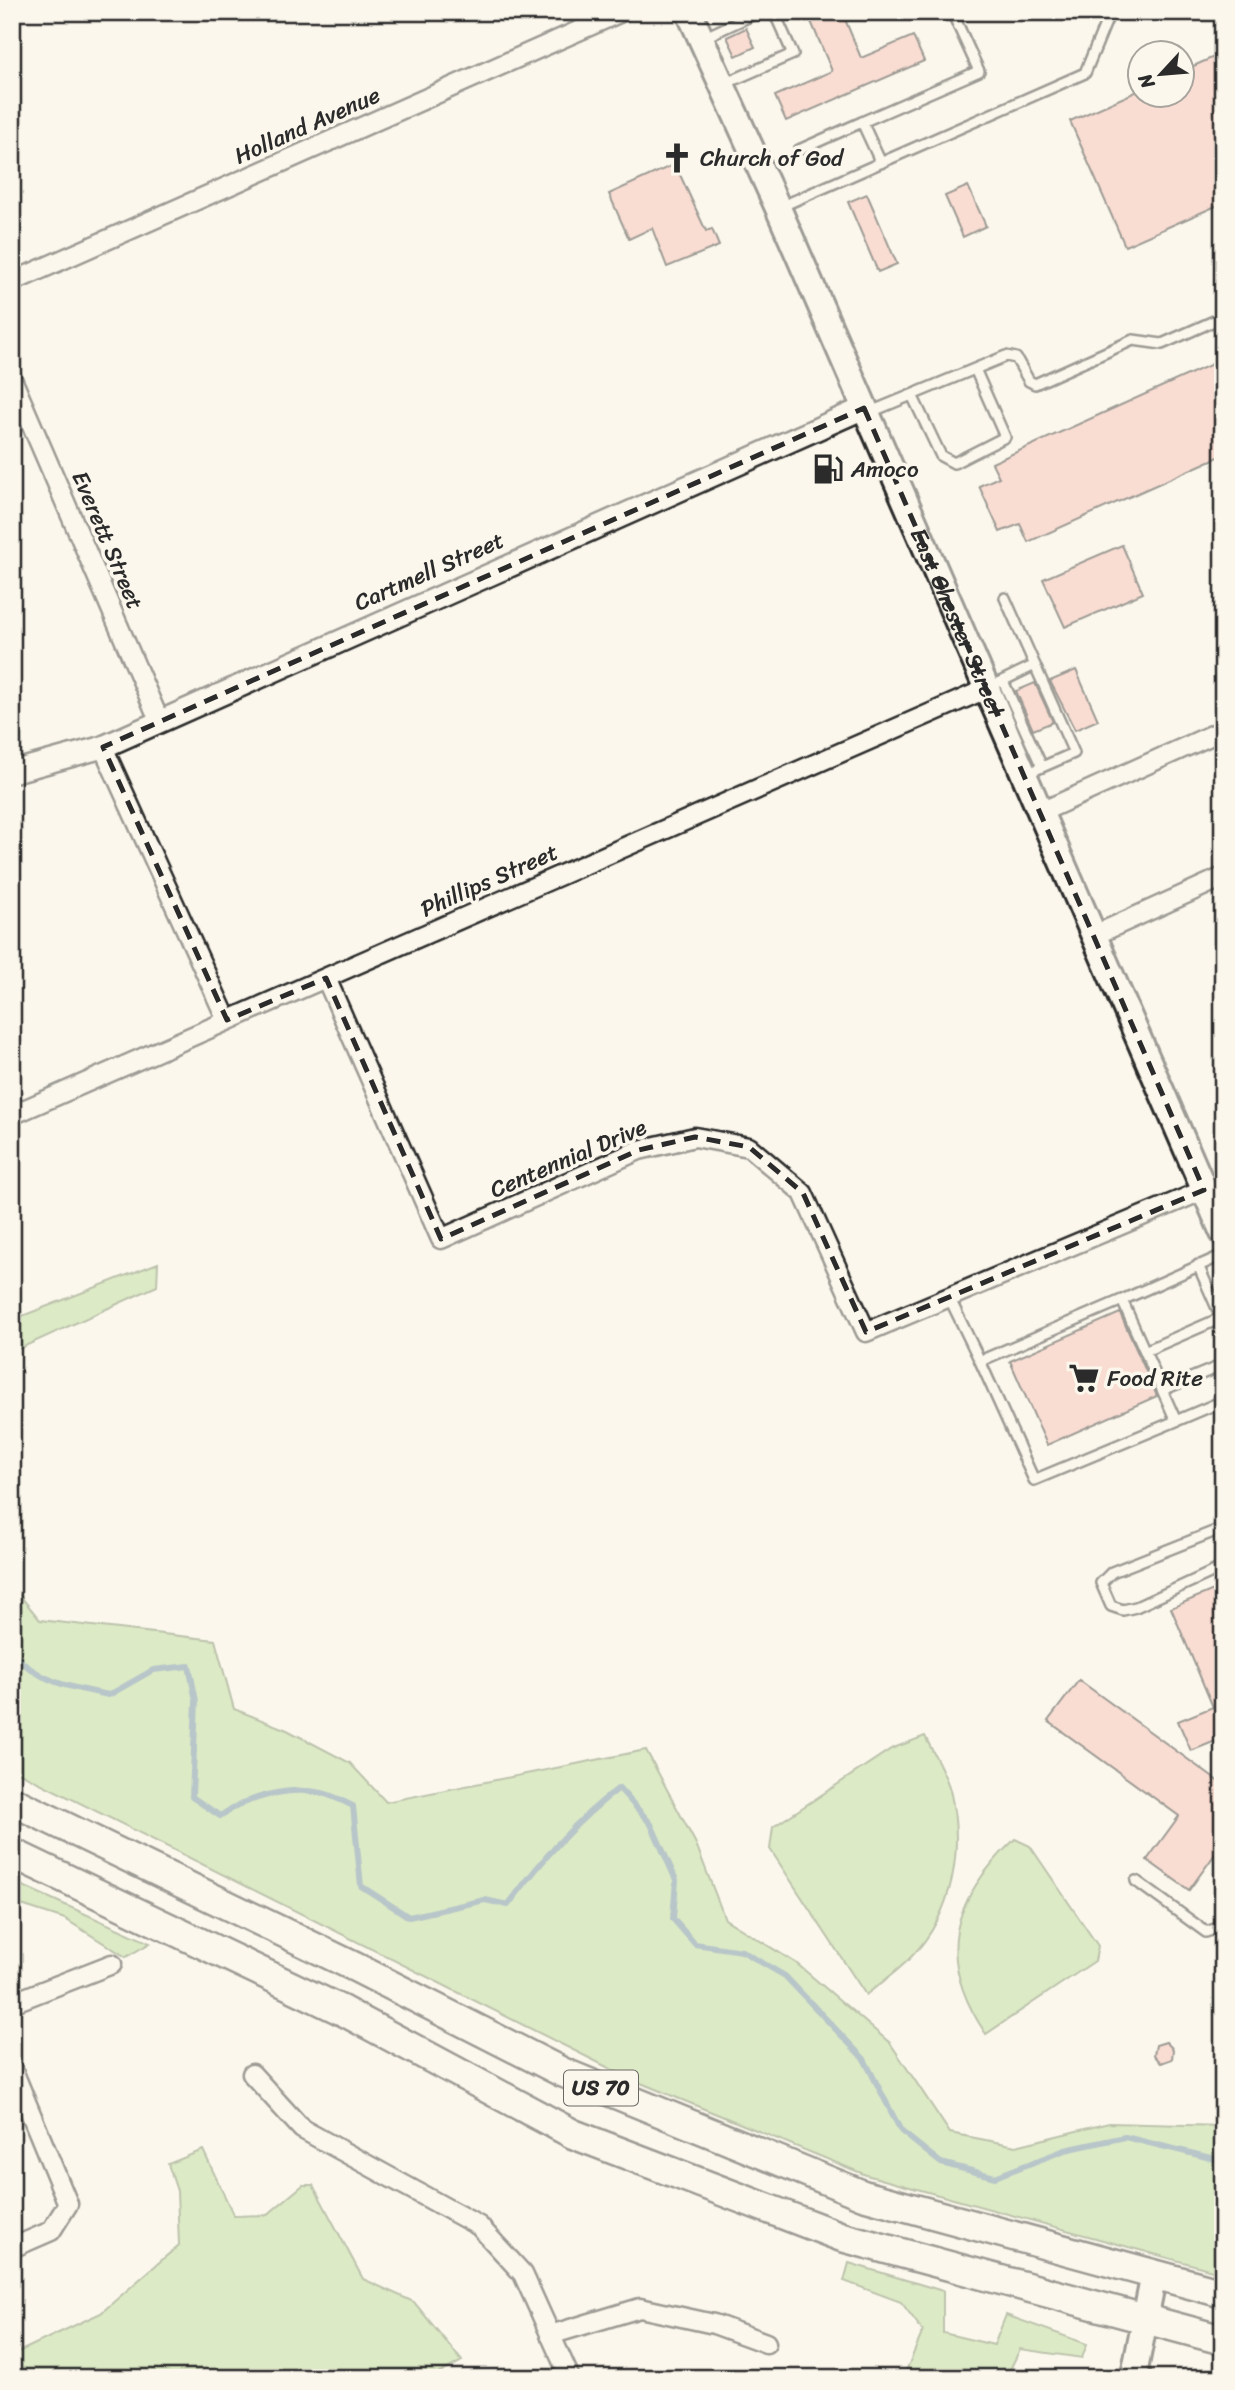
<svg xmlns="http://www.w3.org/2000/svg" width="1235" height="2390" viewBox="0 0 1235 2390" font-family="Sriracha,sans-serif">
<style>
.green{fill:#b7da95;stroke:#718260;stroke-width:2}
.lines{fill:none;stroke-linecap:round;stroke-linejoin:round}
.stream{stroke:#668a9f;stroke-width:6}
.building{fill:#f8bdb2;stroke:#2b2b2b;stroke-width:2}
.service-casing{stroke:#2b2b2b;stroke-width:14}
.minor-casing{stroke:#2b2b2b;stroke-width:23}
.tertiary-casing{stroke:#2b2b2b;stroke-width:26}
.secondary-casing{stroke:#2b2b2b;stroke-width:30}
.trunk-casing{stroke:#2b2b2b;stroke-width:33}
.service{stroke:#fbf7ec;stroke-width:9}
.minor{stroke:#fbf7ec;stroke-width:18}
.tertiary{stroke:#fbf7ec;stroke-width:21}
.secondary{stroke:#fbf7ec;stroke-width:24}
.trunk{stroke:#fbf7ec;stroke-width:28}
.marked{fill:none;stroke:#2b2b2b;stroke-width:5;stroke-dasharray:14 9;stroke-linejoin:round}
.labels{text-anchor:middle;stroke-width:7;stroke-linejoin:round;paint-order:stroke}
.shield{fill:#fbf7ec;stroke:#696865;stroke-width:2}
.shield-label{font-size:21px;font-weight:bold;fill:#2b2b2b}
.street-label{font-size:23px;fill:#2b2b2b;stroke:#fbf7ec}
.poi-label{font-size:23px;fill:#2b2b2b;stroke:#fbf7ec;text-anchor:start}
</style>
<rect width="100%" height="100%" fill="#fbf7ec"/>
<filter id="ink" filterUnits="userSpaceOnUse"><feTurbulence type="fractalNoise" baseFrequency=".0143" numOctaves="2"/><feDisplacementMap in="SourceGraphic" scale="14" xChannelSelector="R" yChannelSelector="G"/><feConvolveMatrix kernelMatrix="1 2 1 2 8 2 1 2 1" color-interpolation-filters="sRGB"/></filter>
<g filter="url(#ink)">
<!-- green -->
<path class="green" d="M 158,1263 L 157,1286 L 12,1352 L 12,1320 Z
M 12,1586 L 40,1620 L 215,1640 L 234,1709 L 287,1730 L 350,1763 L 386,1802 L 646,1750 L 696,1844 L 725,1919 L 796,1963 L 890,2043 L 950,2133 L 1016,2146 L 1109,2123 L 1223,2126 L 1223,2273 L 866,2175 L 631,2079 L 12,1769 Z
M 925,1736 C 933,1753 945,1772 950,1790 C 964,1848 954,1913 911,1957 C 898,1971 881,1983 866,1995 L 770,1849 L 773,1827 L 891,1749 Z
M 1015,1839 L 1030,1846 L 1098,1946 L 1095,1961 L 986,2034 C 934,1957 951,1900 1015,1839 Z
M 12,1881 L 150,1943 L 126,1957 L 65,1919 L 12,1902 Z
M 203,2150 L 234,2216 L 267,2215 L 303,2185 L 313,2185 L 363,2279 L 414,2302 L 462,2361 L 431,2378 L 12,2378 L 12,2355 L 101,2313 L 179,2245 L 177,2191 L 168,2164 Z
M 849,2263 L 943,2291 L 943,2333 L 994,2345 L 1006,2315 L 1087,2344 L 1082,2358 L 1020,2349 L 1006,2378 L 903,2378 L 923,2331 L 901,2302 L 844,2281 Z"/>
<g class="lines">
<!-- stream -->
<path class="stream" d="M 12,1652 C 37,1682 73,1688 109,1695 L 153,1670 L 189,1666 L 196,1701 L 192,1797 L 220,1816 C 249,1797 287,1786 322,1793 C 332,1795 344,1802 353,1806 L 361,1886 L 409,1917 L 485,1900 L 508,1905 C 541,1861 575,1821 619,1788 L 651,1824 L 676,1880 L 673,1919 L 695,1944 L 742,1951 L 785,1976 L 864,2059 L 901,2131 L 941,2163 L 995,2177 L 1065,2150 L 1125,2137 L 1223,2161"/>
</g>
<!-- building -->
<path class="building" d="M 807,12 L 842,12 L 861,58 L 913,36 L 924,61 L 786,121 L 775,96 L 832,71 Z
M 746,28 L 755,47 L 736,56 L 727,37 Z
M 1223,53 L 1223,203 L 1125,246 L 1070,121 L 1140,90 L 1140,94 L 1182,94 L 1182,71 Z
M 675,164 L 706,231 L 712,229 L 719,246 L 667,267 L 652,228 L 629,239 L 609,194 Z
M 968,186 L 986,226 L 963,237 L 945,196 Z
M 867,194 L 897,264 L 878,272 L 848,202 Z
M 1223,359 L 1223,455 L 1028,542 L 1020,524 L 1000,532 L 979,486 L 999,477 L 992,463 Z
M 1122,545 L 1143,593 L 1065,627 L 1043,579 Z
M 1076,670 L 1098,720 L 1075,730 L 1050,681 Z
M 1035,683 L 1053,722 L 1033,730 L 1016,691 Z
M 1120,1313 L 1157,1396 L 1047,1445 L 1010,1361 Z
M 1218,1588 L 1223,1599 L 1223,1738 L 1191,1751 L 1178,1721 L 1213,1707 L 1171,1608 Z
M 1079,1680 L 1223,1785 L 1223,1843 L 1189,1890 L 1147,1860 L 1179,1816 L 1048,1721 Z
M 1166,2042 L 1173,2049 L 1172,2059 L 1161,2063 L 1154,2055 L 1156,2045 Z"/>
<g class="lines">
<!-- service casing -->
<g class="service-casing">
<path id="service" d="M 703,38 L 759,12
M 724,84 L 793,54 L 774,12
M 862,122 L 979,71 L 952,12
M 799,150 L 862,122 L 881,163
M 780,207 L 1085,73 L 1110,12
M 912,395 L 941,456 L 954,463 L 1005,437 L 975,369
M 868,413 L 1006,356 L 1016,358 L 1029,381 L 1035,384 L 1133,340 L 1162,344 L 1223,317
M 1005,598 L 1074,753 L 1026,774
M 1003,681 L 1042,767
M 1000,682 L 1035,665
M 1223,1255 L 1122,1300 L 1176,1421 L 1223,1401
M 1198,1265 L 1223,1322
M 949,1297 L 980,1361 L 1122,1300
M 1145,1351 L 1221,1318
M 980,1361 L 1034,1480 L 1176,1421
M 1162,1390 L 1223,1365
M 1223,1528 L 1112,1572 L 1101,1583 L 1111,1606 L 1123,1610 L 1136,1607 L 1223,1567
M 1136,1881 L 1206,1932 L 1223,1926"/>
</g>
<!-- minor casing -->
<g class="minor-casing">
<path id="minor" d="M 12,282 L 621,12
M 12,379 L 159,720
M 103,747 L 227,1020
M 1041,812 L 1223,730
M 1095,935 L 1223,877
M 326,978 L 441,1239 L 639,1150 L 695,1137 L 749,1147 L 803,1193 L 866,1332 L 1204,1190
M 12,1115 L 986,689
M 12,2003 L 112,1964
M 12,2068 L 68,2204 L 51,2231 L 12,2248
M 252,2074 L 302,2129 L 479,2226 L 523,2274 L 570,2378
M 550,2335 L 640,2308 L 714,2324 L 766,2343"/>
</g>
<!-- tertiary casing -->
<g class="tertiary-casing">
<path id="tertiary" d="M 12,772 L 103,747 L 864,408"/>
</g>
<!-- secondary casing -->
<g class="secondary-casing">
<g id="secondary">
<path id="s1" d="M 689,12 L 778,208 L 1223,1233"/>
<path d="M 1139,2378 L 1135,2370 L 1154,2274"/>
</g>
</g>
<!-- trunk casing -->
<g class="trunk-casing">
<path id="trunk" d="M 12,1801 L 355,1967 L 562,2072 L 863,2195 L 1223,2293
M 12,1853 L 343,2011 L 573,2134 L 842,2237 L 1223,2340"/>
</g>
<!-- service -->
<use href="#service" class="service"/>
<!-- minor -->
<use href="#minor" class="minor"/>
<!-- tertiary -->
<use href="#tertiary" class="tertiary"/>
<!-- secondary -->
<use href="#secondary" class="secondary"/>
<!-- trunk -->
<use href="#trunk" class="trunk"/>
</g>
</g>
<!-- marked area -->
<path d="M0 0H1235V2390H0ZM 864,408 L 1204,1190 L 866,1332 L 803,1193 L 749,1147 L 695,1137 L 639,1150 L 441,1239 L 326,978 L 227,1020 L 103,747 Z" fill="#fbf7ec" fill-opacity=".55" fill-rule="evenodd"/>
<path class="marked" d="M 864,408 L 1204,1190 L 866,1332 L 803,1193 L 749,1147 L 695,1137 L 639,1150 L 441,1239 L 326,978 L 227,1020 L 103,747 Z"/>
<!-- icons -->
<defs>
<g id="church-bare" transform="scale(2.415)"><path d="M-1.2-6h2.4v3.5h3.3v2.4h-3.3V6h-2.4V-.1h-3.3v-2.4h3.3Z" fill="#2b2b2b" stroke="#fbf7ec" stroke-width="2.5" paint-order="stroke"/></g>
<g id="fuel-bare" transform="scale(2.415)"><path d="M-5.5-6h7V0h2V4h1.3V-2.5L3-4.5l.8-.8L6-3V5H2.5V1h-1V6h-7ZM-4.2-4.7v3.2H.2V-4.7Z" fill="#2b2b2b" stroke="#fbf7ec" stroke-width="2.5" paint-order="stroke"/></g>
<g id="supermarket-bare" transform="scale(2.415)"><path d="M-6-5.5h2.5l.6 2H6L4.5 2H-2.5L-4.4-4H-6ZM-1.5 3.2a1.3 1.3 0 1 0 .1 0ZM3 3.2a1.3 1.3 0 1 0 .1 0Z" fill="#2b2b2b" stroke="#fbf7ec" stroke-width="2.5" paint-order="stroke"/></g>
</defs>
<g fill-rule="evenodd">
<use href="#church-bare" x="677" y="158"/>
<use href="#fuel-bare" x="828" y="469"/>
<use href="#supermarket-bare" x="1084" y="1378"/>
</g>
<g class="labels">
<!-- shield labels -->
<rect class="shield" x="564" y="2070.5" width="74" height="35" rx="5"/>
<g class="shield-label">
<text x="601" y="2095">US 70</text>
</g>
<!-- street labels -->
<g class="street-label">
<text transform="translate(307 125) rotate(-24)" y="8">Holland Avenue</text>
<text transform="translate(108 540) rotate(67)" y="8">Everett Street</text>
<text transform="translate(429 571) rotate(-24)" y="8">Cartmell Street</text>
<text dy="8" stroke="none"><textPath href="#s1" startOffset="667">East Chester Street</textPath></text>
<text transform="translate(489 880) rotate(-24)" y="8">Phillips Street</text>
<text transform="translate(568 1158) rotate(-23)" y="8">Centennial Drive</text>
</g>
<!-- poi labels -->
<g class="poi-label">
<text x="700" y="166">Church of God</text>
<text x="851" y="477">Amoco</text>
<text x="1107" y="1386">Food Rite</text>
</g>
</g>
<!-- margin -->
<rect width="1235" height="2390" fill="none" stroke="#fbf7ec" stroke-width="42"/>
<rect x="21" y="21" width="1193" height="2348" fill="none" stroke="#2b2b2b" stroke-width="2.5" filter="url(#ink)"/>
<!-- north arrow -->
<g transform="translate(1161 74) rotate(244)"><circle r="33" fill="#fbf7ec" stroke="#a8a59f" stroke-width="2"/>
<path d="M0-5L12 26L0 18L-12 26Z" fill="#2b2b2b"/>
<text y="-10" font-size="19" font-weight="bold" text-anchor="middle" fill="#2b2b2b">N</text>
</g>
</svg>
